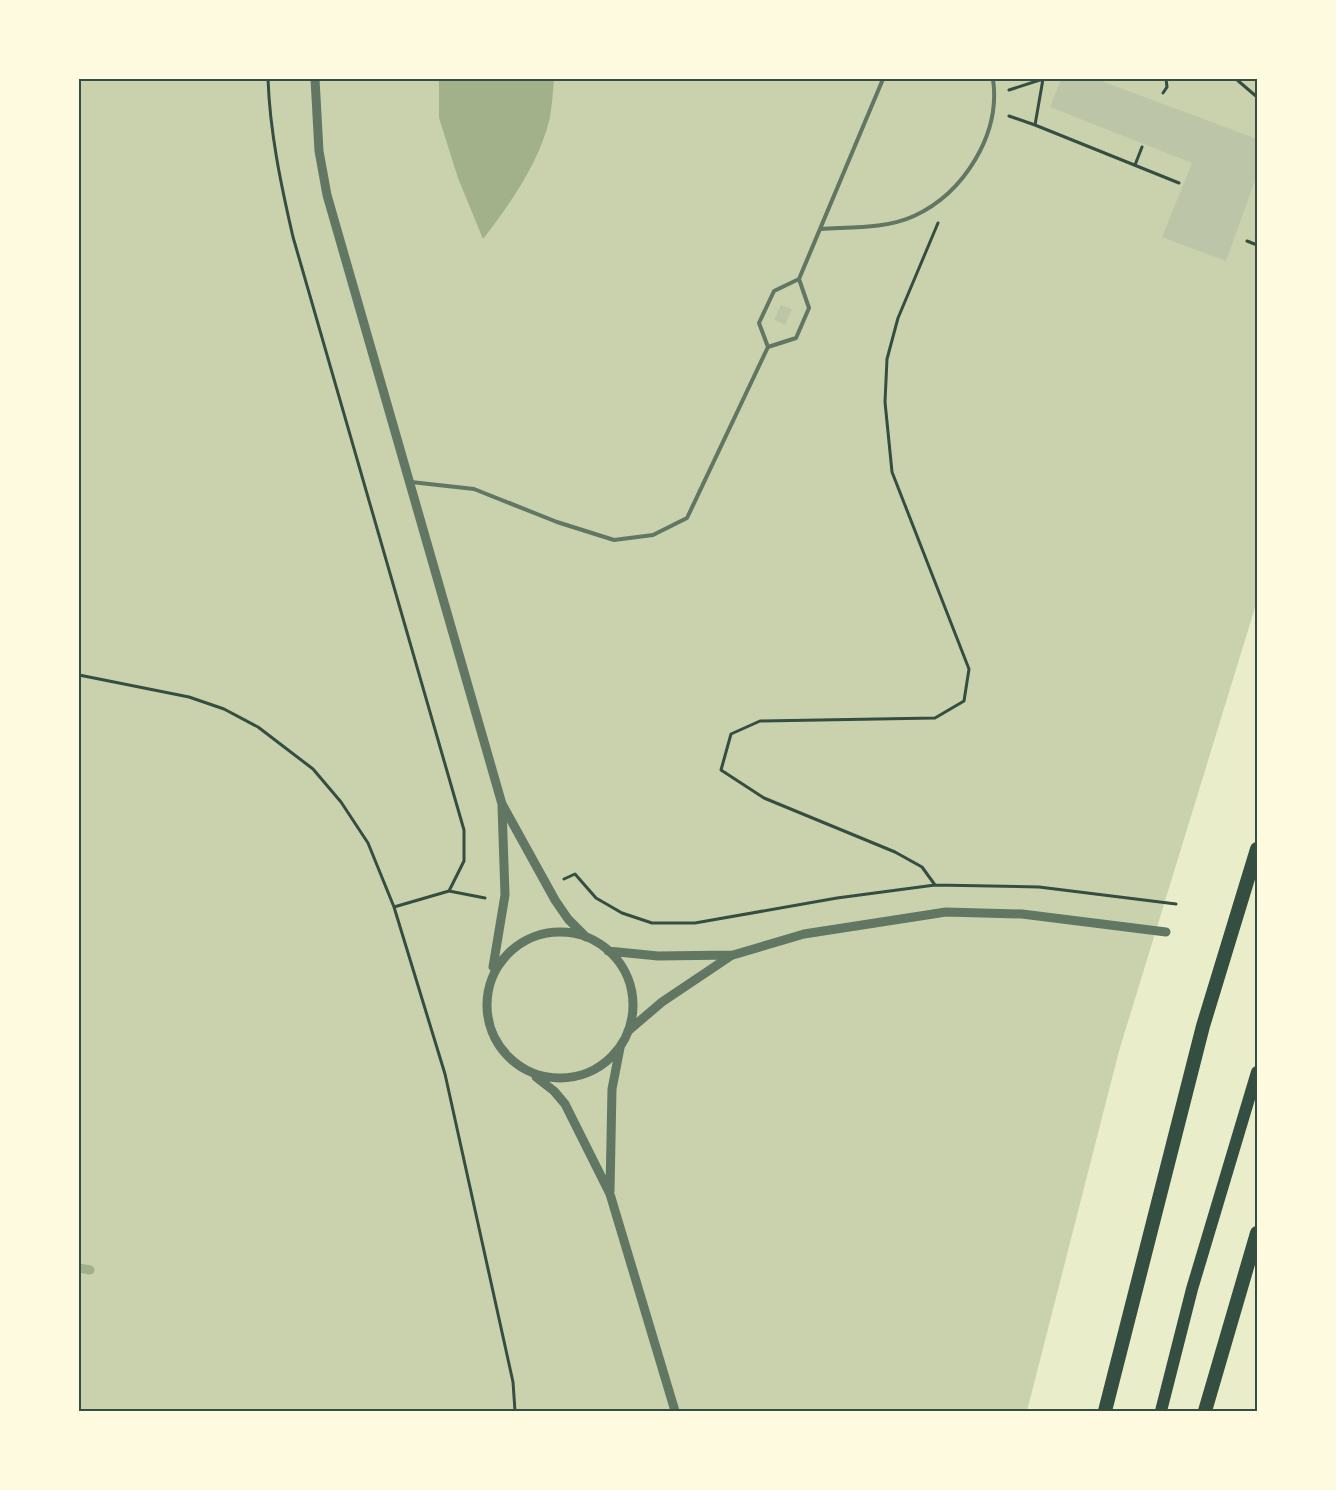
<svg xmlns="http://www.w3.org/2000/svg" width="1336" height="1490" viewBox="0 0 1336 1490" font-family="'Roboto Condensed',sans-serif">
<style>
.green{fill:#cad2ad}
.water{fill:#a3b18a}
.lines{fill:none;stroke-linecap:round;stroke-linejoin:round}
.stream{stroke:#a3b18a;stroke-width:9}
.building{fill:#bcc5a7}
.path{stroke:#344e41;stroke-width:3}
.service{stroke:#617663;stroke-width:4}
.tertiary{stroke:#617663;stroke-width:9}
.primary{stroke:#344e41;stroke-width:12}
.trunk{stroke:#344e41;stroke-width:14}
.neatline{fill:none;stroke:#344e41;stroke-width:2}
</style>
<rect width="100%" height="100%" fill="#e9edc9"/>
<!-- green -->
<path class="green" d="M 79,79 L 1257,79 L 1257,601 L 1119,1051 L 1027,1411 L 79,1411 Z"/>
<!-- water -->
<path class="water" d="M 439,79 L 554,79 C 553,91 552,105 550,117 C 540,162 510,204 483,239 L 458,178 L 439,118 Z"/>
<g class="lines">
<!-- stream -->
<path class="stream" d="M 79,1268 L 90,1270"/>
</g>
<!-- building -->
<path class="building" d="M 1061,79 L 1096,79 L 1257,139 L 1257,175 L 1226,261 L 1162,237 L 1192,163 L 1050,107 Z
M 781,305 L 792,309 L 785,325 L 774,320 Z"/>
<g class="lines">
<!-- path -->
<path class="path" d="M 268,79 C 270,133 281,185 293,237 L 464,830 L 464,861 L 449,891
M 1236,79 L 1257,97
M 1009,90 L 1043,79
M 1163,93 L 1167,87 L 1166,79
M 1009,116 L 1035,125 L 1043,79
M 1035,125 L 1179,183
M 1135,165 L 1142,147
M 1247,241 L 1257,245
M 79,675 L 189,697 L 224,709 L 258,727 L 313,769 L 341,802 L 368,843 L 394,907 L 445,1074 L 513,1382 L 515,1411
M 564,879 L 575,874 L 596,898 L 622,913 L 652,923 L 695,923 L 837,898 L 935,885 L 1039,887 L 1176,904
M 935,885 L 922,867 L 895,852 L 764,798 L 721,770 L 731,734 L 760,721 L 935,718 L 964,701 L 969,669 L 892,472 L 885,402 L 887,359 L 898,318 L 938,223
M 394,907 L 449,891 L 485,898"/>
<!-- service -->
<path class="service" d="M 820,229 C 850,227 886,229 914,216 C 964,193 1001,134 993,79
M 799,279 L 883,79
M 411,482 L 474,489 L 557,522 L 614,540 L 653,535 L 687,518 L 768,347 L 759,323 L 774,291 L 799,279 L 809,308 L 796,338 L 768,347"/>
<!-- tertiary -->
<path class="tertiary" d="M 315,79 L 319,151 L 327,195 L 502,804 L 555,900 L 568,919 L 586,937
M487 1005a73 73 0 1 1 146 0a73 73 0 1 1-146 0Z
M 608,951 L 658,956 L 733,955 L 804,934 L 946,912 L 1022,914 L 1166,932
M 493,967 L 505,895 L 502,806
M 628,1031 L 662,1002 L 732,955
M 536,1077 L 554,1091 L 565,1104 L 610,1194 L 675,1411
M 610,1191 L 612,1089 L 620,1048"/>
<!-- primary -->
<path class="primary" d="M 1161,1411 L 1192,1289 L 1257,1072"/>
<!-- trunk -->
<path class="trunk" d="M 1105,1411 L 1203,1026 L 1257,849
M 1205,1411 L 1257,1233"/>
</g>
<!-- border -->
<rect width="1336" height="1490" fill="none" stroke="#fefae0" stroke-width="160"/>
<rect x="80" y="80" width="1176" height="1330" class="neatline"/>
</svg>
